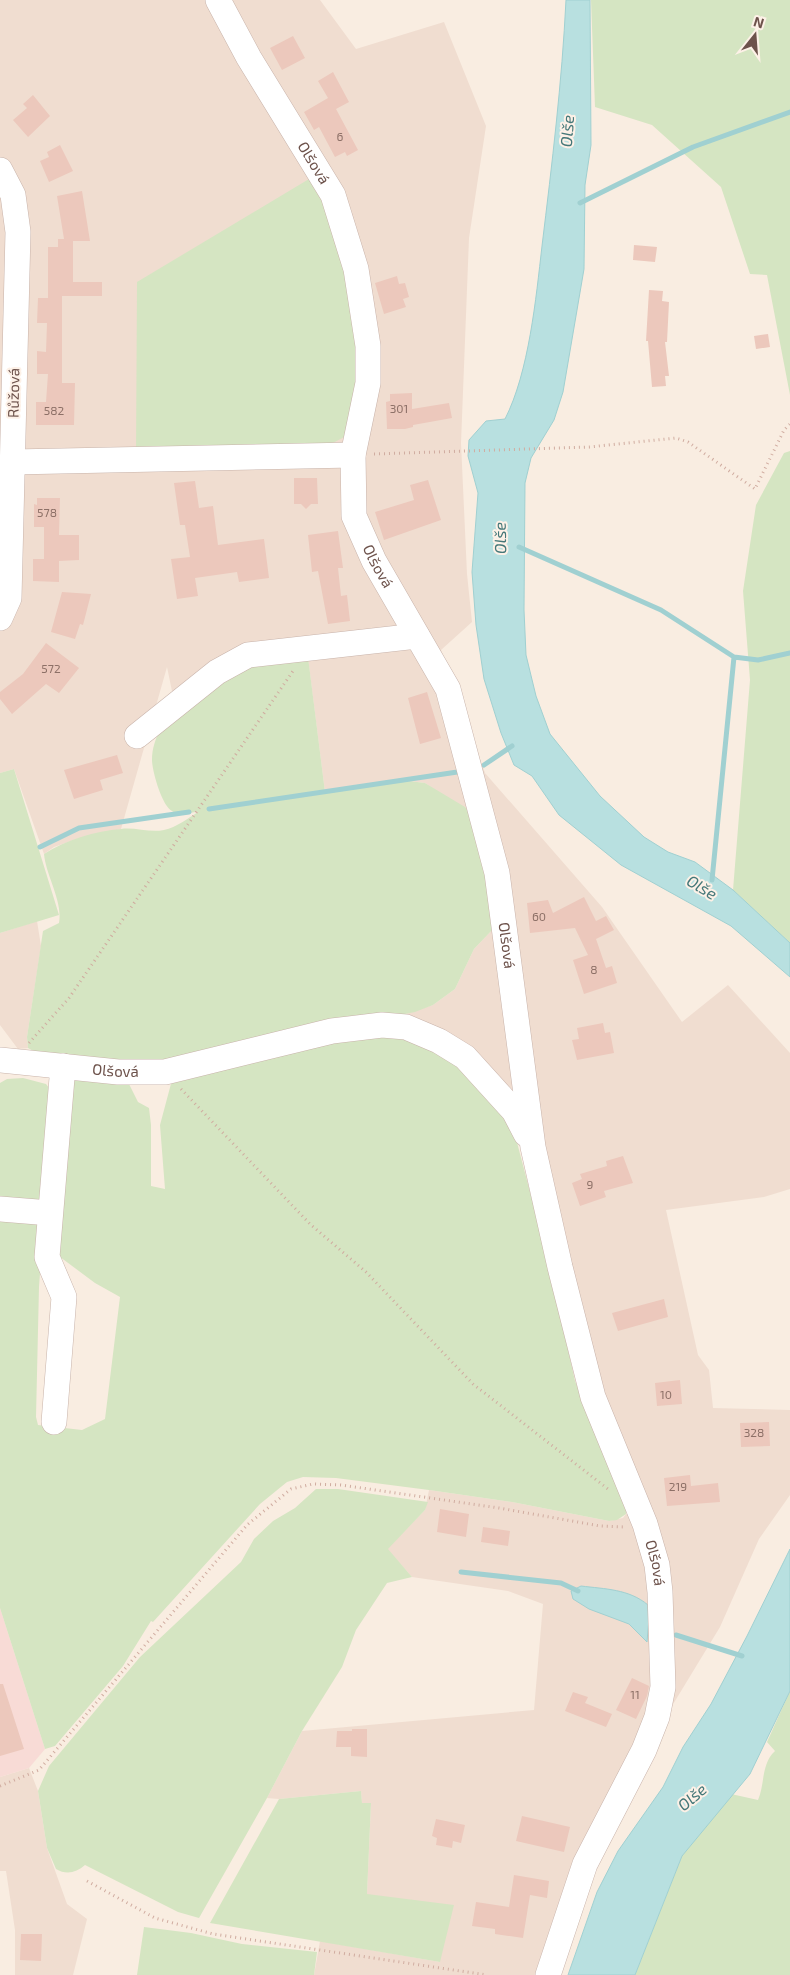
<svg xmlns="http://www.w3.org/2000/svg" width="790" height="1975" viewBox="0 0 790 1975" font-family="'Exo 2',sans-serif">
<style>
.residential{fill:#f0ddd0}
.commercial{fill:#f8dbd6}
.green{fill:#d5e5c2}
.water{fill:#b8e0e0;stroke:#a0d0d1}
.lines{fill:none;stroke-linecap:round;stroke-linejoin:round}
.stream{stroke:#a0d0d1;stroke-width:5}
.building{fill:#ecc8bc}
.minor-casing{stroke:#c8b3aa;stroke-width:26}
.path{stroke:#d0aca0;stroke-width:3;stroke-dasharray:1 4;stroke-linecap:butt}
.minor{stroke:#fff;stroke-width:25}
.labels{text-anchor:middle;stroke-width:4;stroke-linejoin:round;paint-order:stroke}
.number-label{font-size:12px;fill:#8d7067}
.street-label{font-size:15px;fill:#6d524b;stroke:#fdf1e7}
.water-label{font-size:16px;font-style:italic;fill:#447778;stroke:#fdf1e7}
</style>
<rect width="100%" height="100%" fill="#f9ede1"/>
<!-- residential -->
<path class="residential" d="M 0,0 L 320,0 L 356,49 L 444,22 L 486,126 L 469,238 L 461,443 L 467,574 L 472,622 L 441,650 L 485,773 L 602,907 L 682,1022 L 728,985 L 790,1053 L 790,1189 L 764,1197 L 666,1210 L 698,1355 L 709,1370 L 713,1408 L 790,1410 L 790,1495 L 759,1539 L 720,1627 L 661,1724 L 592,1867 L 556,1975 L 314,1975 L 320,1941 L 440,1962 L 367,1894 L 371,1803 L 362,1803 L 361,1791 L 279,1799 L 267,1798 L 302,1731 L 534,1710 L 543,1604 L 508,1591 L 412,1577 L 387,1549 L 425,1510 L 429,1490 L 512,1502 L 609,1521 L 623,1518 L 626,1514 L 650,1517 L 614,1432 L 514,1091 L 459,1039 L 401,1015 L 433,1005 L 455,989 L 474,949 L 495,927 L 440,793 L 425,783 L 401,780 L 325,792 L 308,658 L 177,715 L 167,667 L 121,829 L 74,840 L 54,847 L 44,854 L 14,769 L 0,773 Z
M 37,921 L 41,946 L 27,1037 L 28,1048 L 18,1049 L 0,1025 L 0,933 Z
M 29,1768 L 38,1791 L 47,1848 L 67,1904 L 87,1919 L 73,1975 L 15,1975 L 15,1930 L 6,1871 L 0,1871 L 0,1777 Z"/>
<!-- commercial -->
<path class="commercial" d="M 0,1608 L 45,1749 L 29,1768 L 0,1777 Z"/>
<!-- green -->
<path class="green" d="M 591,0 L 790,0 L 790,395 L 767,275 L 750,274 L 721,187 L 652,125 L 595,107 Z
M 314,176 L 330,206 L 365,346 L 352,433 L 327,446 L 136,453 L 137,282 Z
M 790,451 L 790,943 L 733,890 L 750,680 L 743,591 L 756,505 L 784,453 Z
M 308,657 L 325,792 L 401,780 L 425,783 L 465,807 L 477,824 L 495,927 L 474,949 L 455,989 L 433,1005 L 415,1012 L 158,1063 L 35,1052 L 28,1048 L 27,1037 L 43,931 L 59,923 C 63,901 46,876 44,854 C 65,840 96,831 121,829 C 135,827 150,833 164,830 C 177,827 187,819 198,812 C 189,812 181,817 172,811 C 162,806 152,771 152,760 C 152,749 155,740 160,730 L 228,676 L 258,663 Z
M 14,769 L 59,915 L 0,933 L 0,773 Z
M 394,1033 L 446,1055 L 486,1093 L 514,1131 L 551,1272 L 575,1381 L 626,1507 L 626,1514 L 617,1520 L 609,1521 L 512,1502 L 429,1490 L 336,1478 L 303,1477 L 287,1482 L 260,1504 L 153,1622 L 151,1621 L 123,1666 L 55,1746 L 45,1749 L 0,1608 L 0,1213 L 44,1217 L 39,1287 L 36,1417 L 38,1425 L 82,1430 L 105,1419 L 120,1297 L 95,1283 L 52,1251 L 69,1080 L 128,1082 L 138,1102 L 149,1108 L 151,1125 L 151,1186 L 165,1189 L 160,1125 L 172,1080 L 270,1054 Z
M 23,1078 L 46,1084 L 53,1093 L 44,1201 L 0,1199 L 0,1083 L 7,1079 Z
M 316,1489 L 338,1489 L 428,1502 L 425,1510 L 388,1549 L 412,1577 L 387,1583 L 356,1630 L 342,1667 L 302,1731 L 267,1798 L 199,1918 L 178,1912 L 85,1865 C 76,1873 66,1875 56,1869 L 47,1848 L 38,1791 L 49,1766 L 140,1657 L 241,1562 L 254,1539 L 273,1521 L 295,1508 Z
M 790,1691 L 790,1975 L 635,1975 L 682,1856 L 731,1794 L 758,1800 C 765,1784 761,1764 775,1751 L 767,1742 Z
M 361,1791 L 362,1803 L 371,1803 L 367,1894 L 454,1905 L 440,1962 L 210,1923 L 279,1799 Z
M 144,1927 L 191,1933 L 242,1944 L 317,1952 L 314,1975 L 137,1975 Z"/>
<!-- water -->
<path class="water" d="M 566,0 L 590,0 L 591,145 L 585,185 L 584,269 L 563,392 L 554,420 L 531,458 L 525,483 L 524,610 L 526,655 L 536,696 L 550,734 L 600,796 L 644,837 L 668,852 L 695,862 L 733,890 L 790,943 L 790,977 L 731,926 L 621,865 L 559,815 L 532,776 L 514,765 L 501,733 L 484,679 L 476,625 L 472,572 L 478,493 L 468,456 L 469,440 L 486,421 L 505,419 C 529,372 536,298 542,246 C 552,164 562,82 566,0 Z
M 790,1549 L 790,1691 L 750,1774 L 682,1856 L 635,1975 L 568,1975 L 597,1892 L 618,1851 L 663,1787 L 683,1747 L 711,1704 L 747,1636 Z
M 581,1586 C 605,1589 629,1589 648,1605 L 649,1618 L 647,1642 L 629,1624 L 589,1609 L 573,1599 L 571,1591 Z"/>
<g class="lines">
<!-- stream -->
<path class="stream" d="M 580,203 L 693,147 L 790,112
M 519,547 L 661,610 L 734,657 L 712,880
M 734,657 L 758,660 L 790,653
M 484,765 L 512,746
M 209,809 L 464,771
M 40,847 L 79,828 L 189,812
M 461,1572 L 561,1583 L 578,1591
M 676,1635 L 742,1656"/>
</g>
<!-- building -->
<path class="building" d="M 293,36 L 305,58 L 282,70 L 270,48 Z
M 333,72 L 349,102 L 336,109 L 358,150 L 347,156 L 345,152 L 335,157 L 319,127 L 314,130 L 304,112 L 328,98 L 318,81 Z
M 33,95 L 50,116 L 28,137 L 13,120 L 27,108 L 23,104 Z
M 60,145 L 73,171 L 49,182 L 40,161 L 49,157 L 47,152 Z
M 82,191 L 90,241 L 73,241 L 73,282 L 102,282 L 102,296 L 62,296 L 62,383 L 75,383 L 74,425 L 36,425 L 36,402 L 46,402 L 48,374 L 37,374 L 37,351 L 46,352 L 47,323 L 37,323 L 38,298 L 48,298 L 48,247 L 58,247 L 58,239 L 64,239 L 57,196 Z
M 634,245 L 657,247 L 655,262 L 633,260 Z
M 397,276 L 399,284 L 405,283 L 409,297 L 403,299 L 406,307 L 384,314 L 375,283 Z
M 649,290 L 663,291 L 662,301 L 669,302 L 667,342 L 665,342 L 669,376 L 665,376 L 666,386 L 652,387 L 648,341 L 646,341 Z
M 768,334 L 770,347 L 756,349 L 754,336 Z
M 412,393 L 412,409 L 449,403 L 452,418 L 413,425 L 413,427 L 405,429 L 387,429 L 386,402 L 390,401 L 390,394 Z
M 294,478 L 317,478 L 318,504 L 311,504 L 306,509 L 301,504 L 294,504 Z
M 428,480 L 441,520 L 384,540 L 375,512 L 414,500 L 410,485 Z
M 195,481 L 199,508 L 213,506 L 218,545 L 264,539 L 269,578 L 239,582 L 237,572 L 195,578 L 198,596 L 177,599 L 171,559 L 190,557 L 185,525 L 180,525 L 174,483 Z
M 37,498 L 60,498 L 59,535 L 79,535 L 79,560 L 59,561 L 59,582 L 33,581 L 33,559 L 44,559 L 44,527 L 34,527 L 34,504 L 37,505 Z
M 338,531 L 343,568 L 338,568 L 341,596 L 347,595 L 350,621 L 328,624 L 318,571 L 312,572 L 308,535 Z
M 62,592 L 91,594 L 83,625 L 80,624 L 75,639 L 51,632 Z
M 46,643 L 79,668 L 59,693 L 46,684 L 12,714 L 0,699 L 0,692 L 23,674 Z
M 427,692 L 441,738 L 420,744 L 408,698 Z
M 117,755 L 123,773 L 100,780 L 103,790 L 74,799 L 64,770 Z
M 584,897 L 596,921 L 606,916 L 614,930 L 596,939 L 606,968 L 612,966 L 617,983 L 584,994 L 573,960 L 588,955 L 575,928 L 530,933 L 527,903 L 548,900 L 553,913 Z
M 603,1023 L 605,1033 L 610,1032 L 614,1053 L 577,1060 L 572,1040 L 579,1039 L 577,1028 Z
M 623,1156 L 633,1183 L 604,1191 L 606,1197 L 580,1206 L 572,1183 L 582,1179 L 580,1174 L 607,1166 L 606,1161 Z
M 664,1299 L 668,1317 L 618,1331 L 612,1313 Z
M 680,1380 L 682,1404 L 657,1406 L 655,1383 Z
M 769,1422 L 770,1446 L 741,1447 L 740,1423 Z
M 690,1475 L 691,1486 L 718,1483 L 720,1502 L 667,1506 L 664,1478 Z
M 440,1509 L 469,1514 L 466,1537 L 437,1532 Z
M 483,1527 L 510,1531 L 508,1546 L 481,1542 Z
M 632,1678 L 649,1686 L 647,1696 L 636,1719 L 616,1710 Z
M 0,1684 L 3,1684 L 24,1749 L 0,1756 Z
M 573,1692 L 588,1697 L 585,1703 L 612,1714 L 606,1727 L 565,1711 Z
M 352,1729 L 367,1729 L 367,1757 L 351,1756 L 351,1747 L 336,1747 L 337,1731 L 352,1731 Z
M 522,1816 L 570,1827 L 564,1852 L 516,1841 Z
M 436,1819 L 465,1825 L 461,1843 L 453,1841 L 452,1848 L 436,1845 L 437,1838 L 432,1836 Z
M 514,1875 L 549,1881 L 547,1898 L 530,1895 L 523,1938 L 495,1934 L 495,1929 L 472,1926 L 476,1902 L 509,1907 Z
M 21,1934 L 42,1934 L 41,1961 L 20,1960 Z"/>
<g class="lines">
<!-- minor casing -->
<g class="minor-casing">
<g id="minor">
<path id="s1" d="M 218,0 L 249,58 L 333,195 L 356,269 L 368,346 L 368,383 L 353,455 L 354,516 L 374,561 L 448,689 L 497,873 L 533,1147 L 560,1267 L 593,1397 L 645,1524 L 657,1565 L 660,1592 L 663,1687 L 657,1717 L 644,1750 L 585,1864 L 548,1975"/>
<path d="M 0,170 L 13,195 L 18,232 L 9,598 L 0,618"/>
<path d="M 13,462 L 353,455"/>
<path d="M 137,736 L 217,672 L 248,655 L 417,636"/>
<path id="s2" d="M 0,1060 L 118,1072 L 165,1072 L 332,1031 L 382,1025 L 406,1027 L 439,1041 L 465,1057 L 514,1111 L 526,1134"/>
<path d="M 0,1209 L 50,1213"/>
<path d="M 54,1422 L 64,1297 L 47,1257 L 63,1066"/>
</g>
</g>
<!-- path -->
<path class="path" d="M 374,454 L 589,447 L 676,438 L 688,442 L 755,489 L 784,430 L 790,424
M 29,1043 L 69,998 L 293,671
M 181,1089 L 310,1224 L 366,1272 L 473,1384 L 608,1489
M 0,1786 L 39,1770 L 247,1525 L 291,1489 L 313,1484 L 341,1485 L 499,1508 L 600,1526 L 625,1527
M 87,1881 L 155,1918 L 213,1934 L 487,1975"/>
<!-- minor -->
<use href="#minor" class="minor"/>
</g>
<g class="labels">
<!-- number labels -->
<g class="number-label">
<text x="340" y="141">6</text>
<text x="399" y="413">301</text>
<text x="54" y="415">582</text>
<text x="47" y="517">578</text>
<text x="51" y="673">572</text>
<text x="539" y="921">60</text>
<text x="594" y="974">8</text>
<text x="590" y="1189">9</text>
<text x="666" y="1399">10</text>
<text x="754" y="1437">328</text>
<text x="678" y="1491">219</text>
<text x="635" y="1699">11</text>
</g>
<!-- street labels -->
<g class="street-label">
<text dy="5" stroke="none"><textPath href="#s1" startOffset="189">Olšová</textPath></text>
<text transform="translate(14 393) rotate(-89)" y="5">Růžová</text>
<text dy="5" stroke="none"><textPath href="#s1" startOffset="609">Olšová</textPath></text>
<text dy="5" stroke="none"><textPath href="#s1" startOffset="1014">Olšová</textPath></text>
<text dy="5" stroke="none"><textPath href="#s2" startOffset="116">Olšová</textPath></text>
<text dy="5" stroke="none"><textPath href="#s1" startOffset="1652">Olšová</textPath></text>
</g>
<!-- water labels -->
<g class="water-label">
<text transform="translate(567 131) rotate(-86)" y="6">Olše</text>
<text transform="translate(500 538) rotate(-91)" y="6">Olše</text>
<text transform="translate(702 887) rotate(31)" y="6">Olše</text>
<text transform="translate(692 1797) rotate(-41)" y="6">Olše</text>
</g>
</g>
<!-- north arrow -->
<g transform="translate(755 35) rotate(17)" stroke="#fdf1e7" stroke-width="4" paint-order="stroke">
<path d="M0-4L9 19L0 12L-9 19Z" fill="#6d524b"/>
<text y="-8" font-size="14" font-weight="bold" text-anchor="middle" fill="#6d524b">N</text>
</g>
</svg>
